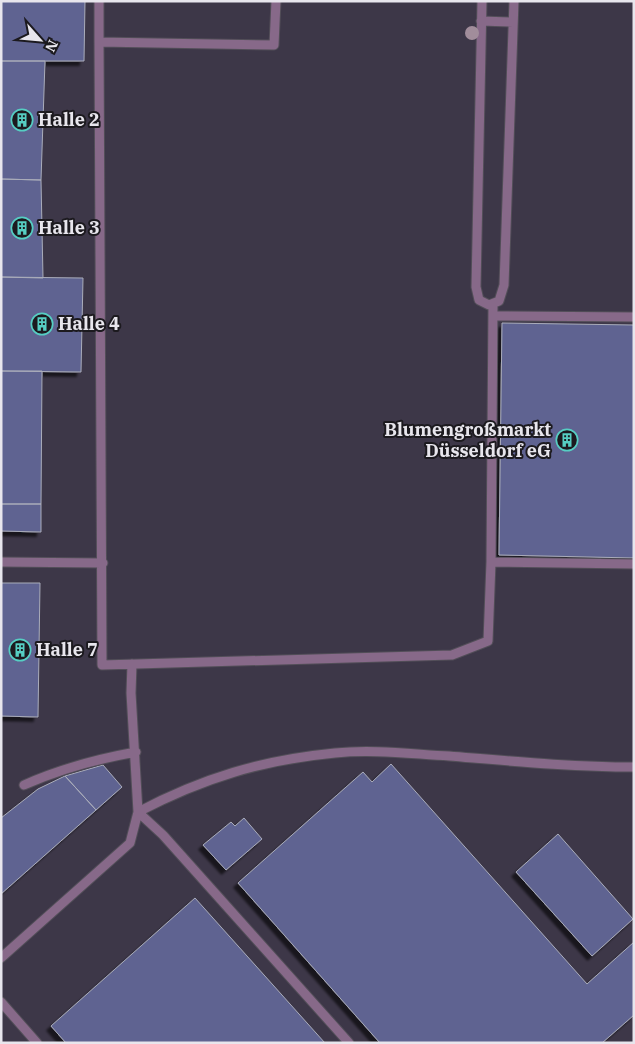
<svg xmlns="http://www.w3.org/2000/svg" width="635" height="1044" viewBox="0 0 635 1044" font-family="'IBM Plex Serif',serif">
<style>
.built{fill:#3d3748}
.building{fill:#5e6491;stroke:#aaacba;filter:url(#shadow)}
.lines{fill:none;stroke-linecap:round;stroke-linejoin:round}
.lane-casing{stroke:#524e58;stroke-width:11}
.lane{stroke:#876989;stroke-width:9}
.tree{fill:#a18d9b}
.labels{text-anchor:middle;stroke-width:4;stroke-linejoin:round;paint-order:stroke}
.poi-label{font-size:18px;font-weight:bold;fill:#e8e6ed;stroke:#1c1a1f;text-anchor:start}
</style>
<defs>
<filter id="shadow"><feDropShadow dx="-4.5" dy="4.5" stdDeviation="1" flood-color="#0009"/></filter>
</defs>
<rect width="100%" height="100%" fill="#35313c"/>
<!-- built -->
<path class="built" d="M 1,1 L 634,1 L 634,1043 L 1,1043 Z"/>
<!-- building -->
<path class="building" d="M 1,1 L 85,1 L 84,61 L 1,61 Z
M 1,61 L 45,61 L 41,180 L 1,179 Z
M 1,179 L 41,180 L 43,278 L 1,277 Z
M 1,277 L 83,278 L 81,372 L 1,371 Z
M 502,323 L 634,325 L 634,558 L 499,555 Z
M 1,371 L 42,371 L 41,504 L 1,504 Z
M 1,504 L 41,504 L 41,532 L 1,531 Z
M 1,583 L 40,583 L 38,717 L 1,716 Z
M 391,764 L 587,984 L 634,942 L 634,1015 L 602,1043 L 380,1043 L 238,883 L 363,772 L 372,782 Z
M 103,765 L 122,787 L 96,810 L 65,776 Z
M 65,776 L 96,810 L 1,894 L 1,818 L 38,789 Z
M 244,818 L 262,839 L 226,870 L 203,845 L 231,822 L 235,826 Z
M 558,834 L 633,919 L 592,956 L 516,872 Z
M 195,898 L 325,1043 L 66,1043 L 51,1026 Z"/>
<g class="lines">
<!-- lane casing -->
<g class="lane-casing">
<path id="lane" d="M 99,1 L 99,42 L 274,45 L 276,1
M 482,1 L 476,287 L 479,300 L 489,305 L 499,301 L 504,285 L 514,1
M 481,21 L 513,22
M 99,42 L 102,665 L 452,655 L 488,641 L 491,562
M 493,304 L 491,562 L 634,564
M 493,316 L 634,317
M 1,562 L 103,563
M 24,785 C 60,769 97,759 136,752
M 1,958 L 130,843 L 138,812 L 131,693 L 132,664
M 1,1002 L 37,1043
M 349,1043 L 163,835 L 138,812 C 203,778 262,760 335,753 C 373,749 411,754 449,756 C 510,761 572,767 634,767"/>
</g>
<!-- lane -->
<use href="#lane" class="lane"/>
</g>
<!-- trees -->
<circle class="tree" cx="472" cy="33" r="7"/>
<!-- icons -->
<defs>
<g id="building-ring" transform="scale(1.125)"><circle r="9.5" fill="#1c1a1f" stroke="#56cec3" stroke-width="1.5"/><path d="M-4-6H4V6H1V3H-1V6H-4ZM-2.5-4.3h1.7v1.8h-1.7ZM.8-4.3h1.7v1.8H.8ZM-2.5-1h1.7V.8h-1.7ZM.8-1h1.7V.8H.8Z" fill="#56cec3"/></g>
</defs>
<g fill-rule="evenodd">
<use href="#building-ring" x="22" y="120"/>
<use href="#building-ring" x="22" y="228"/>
<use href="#building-ring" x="42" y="324"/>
<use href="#building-ring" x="567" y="440"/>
<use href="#building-ring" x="20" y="650"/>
</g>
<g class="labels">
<!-- poi labels -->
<g class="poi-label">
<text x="38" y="126">Halle 2</text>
<text x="38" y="234">Halle 3</text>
<text x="58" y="330">Halle 4</text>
<text x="551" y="436" text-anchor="end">Blumengroßmarkt<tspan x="551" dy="21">Düsseldorf eG</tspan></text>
<text x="36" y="656">Halle 7</text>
</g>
</g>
<!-- border -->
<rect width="635" height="1044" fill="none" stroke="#e8e6ed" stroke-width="5"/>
<!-- north arrow -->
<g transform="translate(40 40) rotate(117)" stroke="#1c1a1f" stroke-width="4" paint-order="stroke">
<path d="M0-4L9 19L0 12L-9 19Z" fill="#e8e6ed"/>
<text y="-8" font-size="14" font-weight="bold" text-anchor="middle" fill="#e8e6ed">N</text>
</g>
</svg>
